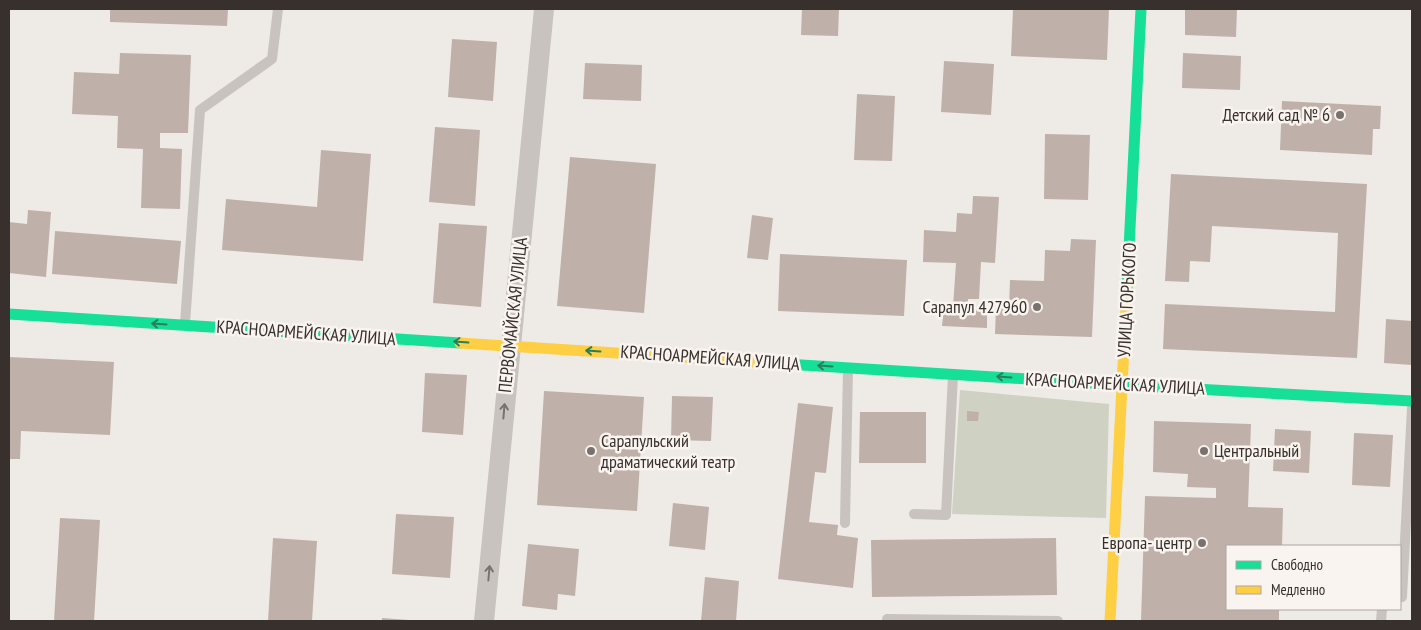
<svg xmlns="http://www.w3.org/2000/svg" width="1421" height="630" viewBox="0 0 1421 630" font-family="'PT Sans Narrow',sans-serif">
<style>
.green{fill:#cfd2c2}
.building{fill:#c0b0aa}
.lines{fill:none;stroke-linecap:round;stroke-linejoin:round}
.lane{stroke:#c8c3be;stroke-width:10}
.street{stroke:#c8c3be;stroke-width:20}
.fast{stroke:#16e098;stroke-width:11}
.slow{stroke:#ffcf43;stroke-width:11}
.oneway{stroke:#297f5d}
.oneway2{stroke:#79726e}
.poi-dot{fill:#78716d;stroke:#f9f4ef;stroke-width:2}
.labels{text-anchor:middle;stroke-width:5;stroke-linejoin:round;paint-order:stroke}
.poi-label{font-size:18px;fill:#38302c;stroke:#f9f4ef;text-anchor:end}
.street-label{font-size:18px;fill:#38302c;stroke:#f9f4ef}
</style>
<rect width="100%" height="100%" fill="#eeeae6"/>
<!-- green -->
<path class="green" d="M 960,390 L 1109,404 L 1106,518 L 952,514 Z"/>
<!-- building -->
<path class="building" d="M 110,9 L 228,9 L 227,26 L 110,22 Z
M 802,9 L 839,9 L 838,36 L 801,35 Z
M 1013,9 L 1109,9 L 1107,60 L 1011,56 Z
M 1185,9 L 1237,9 L 1236,37 L 1185,35 Z
M 452,39 L 497,42 L 493,101 L 448,97 Z
M 120,53 L 191,55 L 188,133 L 160,133 L 160,148 L 182,149 L 180,209 L 141,208 L 143,149 L 117,148 L 118,116 L 72,114 L 74,72 L 119,74 Z
M 1183,53 L 1241,56 L 1240,90 L 1182,88 Z
M 944,61 L 994,64 L 991,115 L 941,112 Z
M 585,63 L 642,65 L 641,101 L 583,99 Z
M 857,94 L 895,96 L 892,161 L 854,160 Z
M 1282,101 L 1381,106 L 1380,129 L 1373,129 L 1372,155 L 1280,150 Z
M 435,127 L 480,130 L 475,206 L 429,202 Z
M 1045,134 L 1090,135 L 1088,200 L 1044,199 Z
M 321,150 L 371,154 L 363,261 L 222,250 L 226,199 L 317,207 Z
M 570,157 L 656,164 L 644,313 L 557,306 Z
M 1171,174 L 1367,184 L 1357,358 L 1163,349 L 1165,304 L 1335,312 L 1338,233 L 1212,226 L 1210,262 L 1190,261 L 1189,282 L 1165,281 Z
M 973,196 L 999,197 L 995,263 L 981,262 L 979,299 L 968,299 L 968,309 L 987,310 L 987,328 L 942,326 L 944,307 L 953,307 L 956,263 L 923,262 L 924,230 L 956,232 L 957,213 L 972,214 Z
M 28,210 L 51,212 L 46,277 L 9,273 L 9,222 L 27,224 Z
M 752,215 L 773,218 L 768,260 L 747,258 Z
M 439,223 L 487,226 L 481,307 L 433,303 Z
M 55,231 L 181,241 L 177,284 L 52,274 Z
M 1071,239 L 1096,240 L 1092,337 L 995,334 L 996,307 L 1009,307 L 1010,280 L 1044,281 L 1045,250 L 1070,251 Z
M 780,254 L 907,260 L 904,316 L 778,311 Z
M 1386,319 L 1412,321 L 1412,365 L 1384,363 Z
M 9,357 L 114,362 L 110,435 L 21,431 L 20,459 L 9,459 Z
M 425,373 L 467,375 L 463,435 L 422,432 Z
M 544,391 L 644,397 L 637,511 L 537,505 Z
M 672,396 L 713,397 L 711,441 L 671,440 Z
M 798,403 L 833,407 L 826,473 L 815,472 L 809,522 L 838,525 L 837,535 L 858,538 L 853,588 L 778,579 Z
M 967,411 L 979,412 L 978,421 L 967,421 Z
M 860,412 L 926,412 L 926,463 L 859,463 Z
M 1154,421 L 1251,424 L 1248,507 L 1283,508 L 1282,546 L 1227,546 L 1227,609 L 1279,609 L 1279,621 L 1141,621 L 1145,496 L 1216,498 L 1216,488 L 1187,487 L 1188,474 L 1153,472 Z
M 1275,429 L 1311,431 L 1309,473 L 1273,471 Z
M 1354,433 L 1393,435 L 1390,487 L 1352,485 Z
M 673,503 L 709,507 L 705,550 L 669,546 Z
M 396,514 L 454,517 L 450,578 L 392,574 Z
M 60,518 L 100,520 L 94,621 L 54,621 Z
M 273,538 L 317,541 L 312,621 L 268,621 Z
M 1056,538 L 1057,595 L 872,597 L 871,540 Z
M 528,544 L 579,549 L 575,596 L 558,594 L 557,610 L 522,606 Z
M 705,577 L 739,581 L 736,621 L 701,621 Z
M 382,618 L 409,620 L 409,621 L 382,621 Z"/>
<g class="lines">
<!-- lane -->
<path class="lane" d="M 185,324 L 200,110 L 272,59 L 278,9
M 914,514 L 946,515 L 953,375
M 845,523 L 848,368
M 1400,597 L 1402,597 L 1412,408
M 887,619 L 1058,621
M 1381,621 L 1382,609"/>
<!-- street -->
<path class="street" d="M 484,621 L 544,9"/>
<!-- fast -->
<path class="fast" d="M 1127,288 L 1141,9
M 9,314 L 460,343
M 755,362 L 1123,385 L 1412,401"/>
<!-- slow -->
<path class="slow" d="M 460,343 L 755,362
M 1110,621 L 1127,288"/>
</g>
<!-- one-way arrows -->
<defs><path id="oneway-shaft" d="M-6 0H5M1.5-3L5.5 0L1.5 3" fill="none" stroke-width="1.6" stroke-linecap="round" stroke-linejoin="round" transform="scale(1.25)"/></defs>
<g class="oneway">
<use href="#oneway-shaft" transform="translate(159 324) rotate(-176)"/>
<use href="#oneway-shaft" transform="translate(461 342) rotate(-176)"/>
<use href="#oneway-shaft" transform="translate(593 351) rotate(-176)"/>
<use href="#oneway-shaft" transform="translate(825 366) rotate(-176)"/>
<use href="#oneway-shaft" transform="translate(1004 377) rotate(-176)"/>
</g>
<g class="oneway2">
<use href="#oneway-shaft" transform="translate(504 411) rotate(-85)"/>
<use href="#oneway-shaft" transform="translate(489 573) rotate(-85)"/>
</g>
<!-- markers -->
<g class="poi-dot">
<circle cx="1340" cy="115" r="5"/>
<circle cx="1037" cy="307" r="5"/>
<circle cx="591" cy="451" r="5"/>
<circle cx="1204" cy="451" r="5"/>
<circle cx="1202" cy="543" r="5"/>
</g>
<g class="labels">
<!-- poi labels -->
<g class="poi-label">
<text x="1330" y="121">Детский сад № 6</text>
<text x="1027" y="313">Сарапул 427960</text>
<text x="601" y="447" text-anchor="start">Сарапульский<tspan x="601" dy="21">драматический театр</tspan></text>
<text x="1214" y="457" text-anchor="start">Центральный</text>
<text x="1192" y="549">Европа- центр</text>
</g>
<!-- street labels -->
<g class="street-label">
<text transform="translate(1127 300) rotate(-87)" y="6">УЛИЦА ГОРЬКОГО</text>
<text transform="translate(513 315) rotate(-84)" y="6">ПЕРВОМАЙСКАЯ УЛИЦА</text>
<text transform="translate(306 333) rotate(4)" y="6">КРАСНОАРМЕЙСКАЯ УЛИЦА</text>
<text transform="translate(710 358) rotate(4)" y="6">КРАСНОАРМЕЙСКАЯ УЛИЦА</text>
<text transform="translate(1115 384) rotate(3)" y="6">КРАСНОАРМЕЙСКАЯ УЛИЦА</text>
</g>
</g>
<!-- border -->
<rect width="1421" height="630" fill="none" stroke="#38302c" stroke-width="20"/>
<!-- legend -->
<rect x="1226" y="545" width="175" height="65" fill="#f9f4ef" stroke="#aca6a1"/>
<rect x="1236" y="561" width="25" height="8" fill="#16e098" stroke="#aca6a1"/>
<text x="1271" y="570" font-size="15" fill="#38302c">Свободно</text>
<rect x="1236" y="586" width="25" height="8" fill="#ffcf43" stroke="#aca6a1"/>
<text x="1271" y="595" font-size="15" fill="#38302c">Медленно</text>
</svg>
